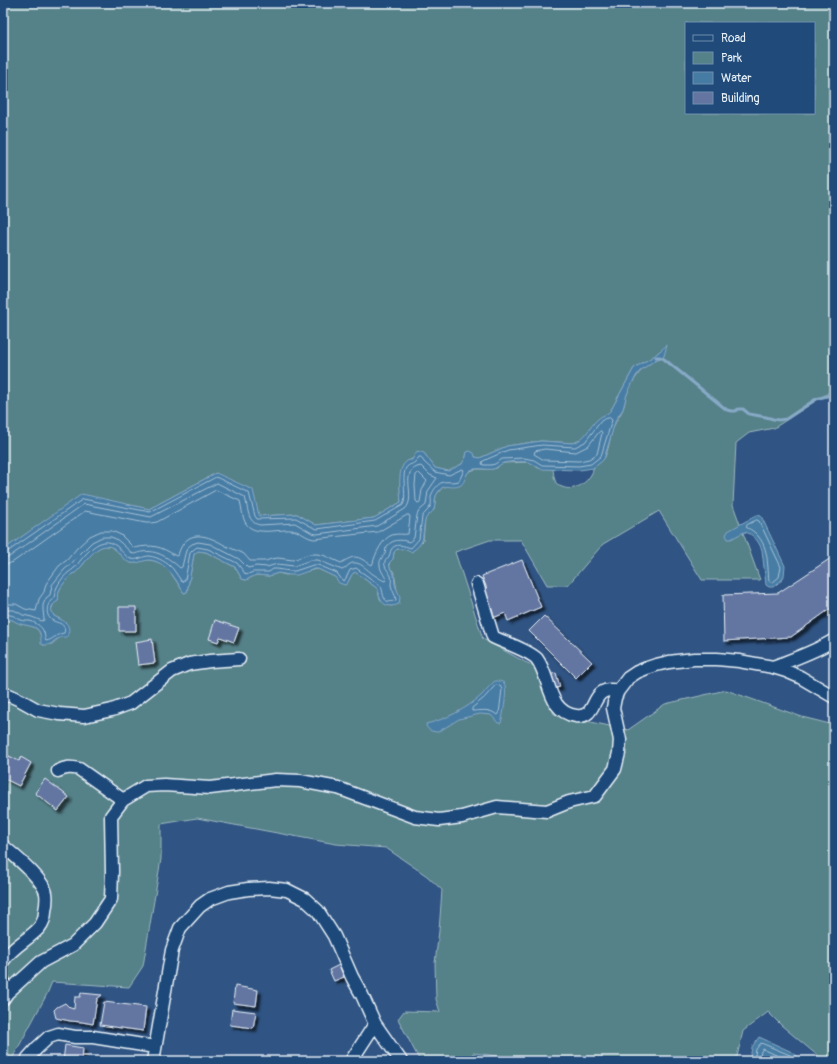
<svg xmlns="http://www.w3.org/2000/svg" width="837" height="1064" viewBox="0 0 837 1064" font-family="Pangolin,sans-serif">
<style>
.green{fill:#558189;stroke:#9eb9c0;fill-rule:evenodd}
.water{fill:#467ba4;stroke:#87aac6}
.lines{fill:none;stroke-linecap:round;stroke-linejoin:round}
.shore{stroke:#a7c2d6;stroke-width:1}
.stream{stroke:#87aac6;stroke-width:3}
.building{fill:#6475a1;stroke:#e8f1f8;filter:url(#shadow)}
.minor-casing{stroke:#e8f1f8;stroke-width:15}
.minor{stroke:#1f4a7a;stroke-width:12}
</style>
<defs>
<filter id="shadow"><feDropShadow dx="3.5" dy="3.5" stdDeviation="1" flood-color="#0009"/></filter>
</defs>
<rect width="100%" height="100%" fill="#305483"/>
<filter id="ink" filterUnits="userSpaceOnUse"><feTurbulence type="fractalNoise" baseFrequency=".025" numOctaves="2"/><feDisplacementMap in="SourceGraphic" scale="8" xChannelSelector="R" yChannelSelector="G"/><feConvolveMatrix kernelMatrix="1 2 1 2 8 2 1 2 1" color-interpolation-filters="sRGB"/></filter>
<g filter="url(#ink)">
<!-- green -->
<path class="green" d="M 3,3 L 834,3 L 834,389 L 774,428 L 749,433 L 736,443 L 733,505 L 760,580 L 702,580 L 659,511 L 603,544 L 568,585 L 547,585 L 521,540 L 490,540 L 455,552 L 483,639 L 525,662 L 534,666 L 554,714 L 628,730 L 665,704 L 726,690 L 802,717 L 834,725 L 834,1061 L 824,1061 L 781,1025 L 768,1012 L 743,1031 L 736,1061 L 511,1061 L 506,1057 L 473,1053 L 470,1061 L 420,1061 L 398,1019 L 404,1011 L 440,1012 L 436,999 L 435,963 L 439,931 L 442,890 L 427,876 L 386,848 L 336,844 L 197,818 L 161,824 L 161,859 L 143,966 L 129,987 L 52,982 L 47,994 L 11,1061 L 3,1061 L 3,619 C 14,618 14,622 22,624 C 38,628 39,627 43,645 L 52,644 L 60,637 L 62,620 L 54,616 L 51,610 L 54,603 L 58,601 C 59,598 58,594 59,591 C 61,586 68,578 72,574 C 76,572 75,574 77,571 C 85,564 95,545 107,546 C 117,546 121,559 129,562 C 135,565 140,561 146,560 C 166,559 175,580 184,593 L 187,592 L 194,554 L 198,551 L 206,552 L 235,567 L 242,579 L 246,580 L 256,575 L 269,576 L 278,573 L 286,575 L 318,569 L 335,577 L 345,585 C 350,582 350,574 355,572 L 378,589 C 379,599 381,604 392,606 L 397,591 L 394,572 L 390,568 L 389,563 L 393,559 L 394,552 L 397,549 L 404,549 L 411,552 L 414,550 L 423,541 L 425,518 L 434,510 L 436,495 L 443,487 L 450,486 L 466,475 L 470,471 L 473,470 L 477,469 L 492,469 L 497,468 L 500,464 L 505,463 L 528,462 L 533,464 L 538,468 L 553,469 C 554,476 554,485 562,487 C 574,492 586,484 592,473 C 593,471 592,470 594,467 C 597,463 602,462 605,457 C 609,448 610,437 613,428 C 616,420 620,416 623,409 C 625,404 625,399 627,394 C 629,388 633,381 637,376 C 643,367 654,360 664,356 L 660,351 L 654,356 L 634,368 L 611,410 C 606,416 604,414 599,419 C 589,427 586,439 574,443 L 541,441 L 507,446 L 480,458 L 475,457 L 467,452 L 466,457 L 462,464 L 448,471 L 435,468 L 424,453 L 406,462 L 400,485 L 401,502 L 374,518 L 316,525 L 297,514 L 259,516 L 216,473 L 149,509 L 82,495 L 3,550 ZM 686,23 L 814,23 L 814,113 L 686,113 Z"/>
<!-- water -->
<path class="water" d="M 667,345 L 664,356 L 655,360 L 648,365 L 640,371 L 636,376 L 627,394 L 623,409 L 616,419 L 604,459 L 601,462 L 593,468 L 580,470 L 541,469 C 538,468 536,465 533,464 C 527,460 510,461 503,463 C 499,465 497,468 493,469 C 486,470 478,467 471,470 C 465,473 466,481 461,485 C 451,491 444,480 437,494 C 434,498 436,504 434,509 C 432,514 426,515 425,521 C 421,536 427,542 411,552 L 404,549 L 397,549 L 394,552 L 393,559 L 389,563 L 390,568 L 394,574 L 395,585 L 400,597 L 399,604 C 385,610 379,601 378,589 L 355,572 C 350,574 350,582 345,585 L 339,583 L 335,577 L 318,569 L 314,569 L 297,575 L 290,575 L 278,573 L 269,576 L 256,575 L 246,580 L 242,579 L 235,567 L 206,552 L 198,551 L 194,554 L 187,592 L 184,593 C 176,580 167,562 150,560 C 143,560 138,564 131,563 C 121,561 118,546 107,546 C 95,545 85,564 77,571 C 75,574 76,572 72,574 C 68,578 61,586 59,591 C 58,594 59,598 58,601 C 52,605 49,608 54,616 C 63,621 73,623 67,637 C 64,637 62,637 60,638 C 51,640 52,648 41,644 C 41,625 36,628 21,624 C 13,622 14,618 3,619 L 3,550 L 82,494 L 149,509 L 216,473 L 253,490 L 259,516 L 297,514 L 316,525 L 374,518 L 401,502 C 400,491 397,468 406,462 C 408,460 410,460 412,460 L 417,451 L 424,453 L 435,468 L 448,471 L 462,464 L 466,457 L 467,452 L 470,451 L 474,453 L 475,457 L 480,458 L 507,446 L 541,441 L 573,443 C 586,439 589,427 598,419 C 604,414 606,416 611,410 L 634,368 L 654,356 Z
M 757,515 L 761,516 L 762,518 L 785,566 L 784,576 L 782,580 L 773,587 L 769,587 L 766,585 L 762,550 C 759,542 753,533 744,532 L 731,539 L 728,539 L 726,535 L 728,531 Z
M 495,681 C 498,681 502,681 504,683 C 508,688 503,717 501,723 L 498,723 L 491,715 L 480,714 L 459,719 L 438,732 C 433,732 426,730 426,724 C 447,719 466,709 482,695 C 486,690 490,685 495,681 Z
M 759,1037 L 792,1052 L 803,1061 L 752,1061 L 750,1059 L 752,1047 Z"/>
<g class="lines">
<!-- shore -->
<path class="shore" d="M 610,418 L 612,420 L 601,456 L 591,464 L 579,466 L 542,465 L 534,460 L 524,458 L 502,459 L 495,464 L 491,465 L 483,465 L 482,463 L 483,461 L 508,450 L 542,445 L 575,447 L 585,442 L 601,421 L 604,419 Z
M 601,431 L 602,433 L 597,454 L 589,459 L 579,461 L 544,460 L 534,454 L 535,451 L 545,449 L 576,452 L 588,446 L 599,432 Z
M 419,473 L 427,481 L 422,490 L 420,502 L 418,503 L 416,501 L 415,485 L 416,475 Z
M 757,520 L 759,521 L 781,567 L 779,577 L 772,583 L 769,581 C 767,562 769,545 754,532 C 752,530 749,529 746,527 L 747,525 Z
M 3,553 L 7,552 L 83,499 L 150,512 L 216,477 L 249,493 L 255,516 L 257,519 L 296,518 L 314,528 L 317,529 L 375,521 L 403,505 C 407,499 402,479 405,470 C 407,464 412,465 415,462 C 417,460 418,458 419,457 L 421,457 L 424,462 L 435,472 L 449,475 L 462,469 L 464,470 L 459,481 C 453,483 448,481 443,482 C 437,484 432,492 431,497 C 431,500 432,505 430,507 C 428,511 424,513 422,517 L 419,539 L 411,548 C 404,546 395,542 391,550 C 390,552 390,555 389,556 C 386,562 387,555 385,561 C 383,567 389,571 391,576 C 392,579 391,582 391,585 C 392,591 396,595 396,600 C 382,606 384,594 381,586 L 356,568 L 350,570 L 346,578 L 344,581 L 342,580 L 337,573 L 318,565 L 313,565 L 295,571 L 290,571 L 277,569 L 273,569 L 269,572 L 253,572 L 246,575 L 237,563 L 208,549 L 197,547 L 193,550 L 190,553 L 185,580 L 182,582 C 179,578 176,573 173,569 C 168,563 158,557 149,556 C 143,556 137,561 131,559 C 125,557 121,549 115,545 C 102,535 88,551 80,561 C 78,563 77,567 74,568 C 73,570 71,570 69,572 C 61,578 55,588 54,598 C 47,602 44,615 52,620 C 56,623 61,622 64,627 C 65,630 65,630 64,633 C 56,634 53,640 46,641 L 45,639 C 45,630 40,624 30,621 C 27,621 24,621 21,620 C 13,616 13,614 3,615
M 3,558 L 9,557 L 84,504 L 151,517 L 217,483 L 245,497 C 248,507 247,523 260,525 L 295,523 L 312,533 L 317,534 L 377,526 L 405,509 C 418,497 397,470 421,466 L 430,475 L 437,478 L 428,491 L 426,505 L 419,511 L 417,515 L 414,538 L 409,542 C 401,539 391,539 386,548 C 385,550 386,552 385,554 C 382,558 379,560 380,565 C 380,571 385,575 386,580 L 385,581 C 382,580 379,578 376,576 C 368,572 360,559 350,564 C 347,566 345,569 342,570 L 318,560 L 311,560 L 294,566 L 277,564 L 267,567 L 256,566 L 248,568 L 239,559 L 210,544 L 198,542 L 192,544 L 187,548 L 185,554 L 182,567 L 180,568 C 170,559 157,549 142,552 C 139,552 136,554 133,554 L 121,543 L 116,539 L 111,537 L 102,537 L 92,542 L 77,557 L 71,564 L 64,570 L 52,585 L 50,595 L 46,598 L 43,605 L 43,610 L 44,619 L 44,620 L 42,621 L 32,617 L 23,615 L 14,610 L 3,610
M 3,564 L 8,564 L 13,562 L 85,511 L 146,523 L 151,523 L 157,522 L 216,490 L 240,501 C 242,508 242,516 245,522 C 253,537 278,529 291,530 C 299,530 306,538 314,539 L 378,532 L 407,515 L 409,515 L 410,517 L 408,534 C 403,535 398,533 392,535 C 383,538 375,554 373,563 L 372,565 C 357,557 357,553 341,563 L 323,555 L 317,554 L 309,554 L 293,560 L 278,558 L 271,559 L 266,561 L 250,561 C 248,559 246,556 244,554 C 239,551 232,549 226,546 C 208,535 186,527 178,555 L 176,556 C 160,546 153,544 134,548 L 121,535 L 112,531 L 101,531 L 90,536 L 77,548 L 67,560 L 59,566 L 51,577 L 46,584 L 44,592 L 39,599 L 36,611 L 25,609 L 16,604 L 3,604
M 496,685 L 500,686 L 502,689 L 499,714 L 497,715 C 489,708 481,711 472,711 L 472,708 L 484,698 Z
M 754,1061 L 756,1049 L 761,1043 L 790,1055 L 797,1061
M 759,1061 L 761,1051 L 763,1049 L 789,1061"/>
<!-- stream -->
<path class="stream" d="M 656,357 L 660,357 L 664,359 L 717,402 L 727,410 L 731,411 L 736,411 L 738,409 L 743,409 L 749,414 L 766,417 L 773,419 L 779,420 L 786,419 L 816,399 L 834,394"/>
</g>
<!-- building -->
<path class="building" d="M 834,556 L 834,606 L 791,637 L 724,641 L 723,595 L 778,593 Z
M 522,560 L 541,607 L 508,621 L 505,613 L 493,618 L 482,591 L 487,589 L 482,576 Z
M 119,607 L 136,607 L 136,631 L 119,631 Z
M 544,616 L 592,662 L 576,678 L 529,631 Z
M 215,620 L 239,628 L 234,642 L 220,637 L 218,642 L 209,639 Z
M 152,639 L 155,663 L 138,665 L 135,642 Z
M 556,673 L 560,687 L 553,689 L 549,675 Z
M 3,753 L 19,761 L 21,757 L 31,763 L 19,786 L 3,778 Z
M 45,779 L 69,797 L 58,811 L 35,793 Z
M 339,965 L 344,977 L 334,981 L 329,970 Z
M 235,986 L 258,990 L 256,1006 L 233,1003 Z
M 81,993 L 102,995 L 97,999 L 93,1024 L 82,1022 L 70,1021 L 56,1018 L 54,1010 L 57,1007 L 65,1003 L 70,1008 L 74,1009 L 75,997 L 80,997 Z
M 104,1002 L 146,1007 L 143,1031 L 100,1025 Z
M 232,1009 L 256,1012 L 253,1028 L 230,1025 Z
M 65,1045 L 83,1048 L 82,1061 L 63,1061 Z
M 167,1057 L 185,1061 L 166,1061 Z"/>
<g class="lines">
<!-- minor casing -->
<g class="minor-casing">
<path id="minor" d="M 477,584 L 493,637 C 503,642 530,651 537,659 C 551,678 547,712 576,716 C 600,719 588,684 618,691
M 773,667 C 793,659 815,652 834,640
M 3,696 L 9,695 L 20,700 L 38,710 L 59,714 L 84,716 L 112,710 L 131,703 L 172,671 L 189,664 L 210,661 L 239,659
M 58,771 C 66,767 71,767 79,769 L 123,800
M 3,846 C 15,856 42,878 46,893 C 47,899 46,906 45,911 C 45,917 43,923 39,928 C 28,940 12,947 3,961
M 3,980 L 7,993
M 3,999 L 7,993 L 41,962 L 73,945 L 95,923 L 111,899 L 112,872 L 111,816 L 123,800 L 146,786 L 164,785 L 210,788 L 276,780 L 300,781 L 338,788 L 415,817 L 439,820 L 462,817 L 497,807 L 547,811 L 569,802 L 595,796 L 615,769 L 619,753 L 620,740 L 613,708 L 615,698 L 618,691 L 628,678 L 637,672 L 647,668 L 656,665 L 669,662 L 694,659 L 717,659 L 739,661 L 773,667 L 786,671 L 800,677 L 834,697
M 27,1061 L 28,1058 L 37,1048 L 49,1037 L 58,1034 L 75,1037 L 93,1037 L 155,1047
M 153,1061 L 172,950 L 180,928 L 200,906 L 210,899 L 229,892 L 248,889 L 269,888 L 287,890 L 305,899 L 318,911 L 334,936 L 352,977 L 362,995 L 375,1024 L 401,1061
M 351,1061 L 375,1024"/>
</g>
<!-- minor -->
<use href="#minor" class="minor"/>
</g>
</g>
<!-- margin -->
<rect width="837" height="1064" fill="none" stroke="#1f4a7a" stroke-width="16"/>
<rect x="8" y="8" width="821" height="1048" fill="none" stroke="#e8f1f8" stroke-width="1.5" filter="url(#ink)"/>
<!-- legend -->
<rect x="685" y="22" width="130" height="92" fill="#1f4a7a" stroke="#6f8dac"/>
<rect x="693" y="35" width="20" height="6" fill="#1f4a7a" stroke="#6f8dac"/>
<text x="721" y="42" font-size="12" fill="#e8f1f8">Road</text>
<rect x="693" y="52" width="20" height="12" fill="#558189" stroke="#6f8dac"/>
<text x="721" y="62" font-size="12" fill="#e8f1f8">Park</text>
<rect x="693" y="72" width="20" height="12" fill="#467ba4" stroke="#6f8dac"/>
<text x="721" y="82" font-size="12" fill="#e8f1f8">Water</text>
<rect x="693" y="92" width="20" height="12" fill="#6475a1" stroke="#6f8dac"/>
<text x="721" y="102" font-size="12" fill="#e8f1f8">Building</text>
</svg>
